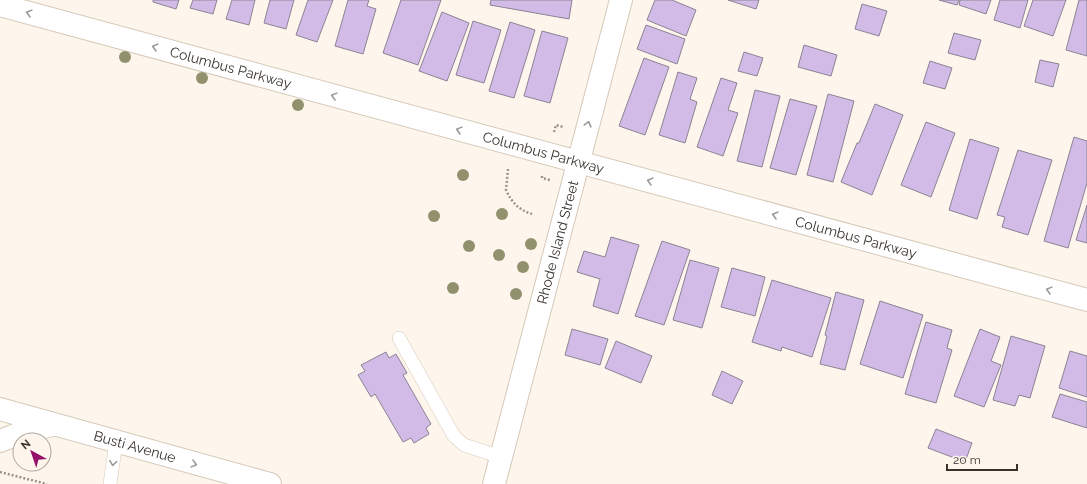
<svg xmlns="http://www.w3.org/2000/svg" width="1087" height="484" viewBox="0 0 1087 484" font-family="Raleway,sans-serif">
<style>
.building{fill:#d2bce7;stroke:#8b8394}
.lines{fill:none;stroke-linecap:round;stroke-linejoin:round}
.service-casing{stroke:#d6c9b9;stroke-width:14}
.minor-casing{stroke:#d6c9b9;stroke-width:24}
.primary-casing{stroke:#d6c9b9;stroke-width:24}
.path{stroke:#9b948c;stroke-width:2.5;stroke-dasharray:2 2;stroke-linecap:butt}
.service{stroke:#fff;stroke-width:13}
.minor{stroke:#fff;stroke-width:22}
.primary{stroke:#fff;stroke-width:22}
.tree{fill:#92916d}
.oneway{stroke:#9b9895}
.labels{text-anchor:middle;stroke-width:3;stroke-linejoin:round;paint-order:stroke}
.street-label{font-size:14px;fill:#37322b;stroke:#fef6ec}
</style>
<rect width="100%" height="100%" fill="#fef6ec"/>
<!-- building -->
<path class="building" d="M 153,0 L 179,0 L 176,9 L 153,2 Z
M 193,0 L 217,0 L 213,14 L 190,8 Z
M 232,0 L 255,0 L 249,25 L 226,19 Z
M 270,0 L 294,0 L 286,29 L 264,23 Z
M 308,0 L 333,0 L 317,42 L 296,35 Z
M 348,0 L 369,0 L 367,6 L 376,9 L 363,54 L 335,46 Z
M 401,0 L 441,0 L 418,65 L 383,53 Z
M 491,0 L 572,0 L 569,19 L 490,5 Z
M 655,0 L 672,0 L 696,10 L 686,36 L 647,20 Z
M 728,0 L 759,0 L 756,9 Z
M 939,0 L 959,0 L 957,5 Z
M 960,0 L 991,0 L 986,14 L 959,5 Z
M 1000,0 L 1028,0 L 1020,28 L 994,20 Z
M 1033,0 L 1066,0 L 1053,36 L 1024,26 Z
M 1079,0 L 1087,0 L 1087,56 L 1066,50 Z
M 862,4 L 887,11 L 879,36 L 855,29 Z
M 442,12 L 469,23 L 447,81 L 419,71 Z
M 473,21 L 501,30 L 484,83 L 456,75 Z
M 510,22 L 535,30 L 514,98 L 489,91 Z
M 646,25 L 685,39 L 677,64 L 637,49 Z
M 542,31 L 568,38 L 550,103 L 524,96 Z
M 954,33 L 981,40 L 975,60 L 948,53 Z
M 804,45 L 837,55 L 831,76 L 798,67 Z
M 744,52 L 763,58 L 757,76 L 738,71 Z
M 644,58 L 669,67 L 645,135 L 619,126 Z
M 1040,60 L 1059,64 L 1053,87 L 1035,82 Z
M 930,61 L 952,68 L 945,89 L 923,83 Z
M 678,72 L 697,78 L 690,99 L 697,102 L 685,143 L 659,135 Z
M 721,78 L 737,83 L 728,110 L 738,113 L 723,156 L 697,147 Z
M 755,90 L 780,96 L 762,167 L 737,161 Z
M 828,94 L 854,101 L 833,182 L 807,175 Z
M 790,99 L 817,106 L 796,175 L 770,168 Z
M 875,104 L 903,115 L 872,195 L 841,182 L 857,143 L 859,143 Z
M 926,122 L 955,133 L 931,197 L 901,185 Z
M 1074,137 L 1087,141 L 1087,183 L 1068,248 L 1044,241 Z
M 970,139 L 999,148 L 977,219 L 949,210 Z
M 1018,150 L 1052,160 L 1028,235 L 1002,227 L 1005,217 L 997,215 Z
M 1087,205 L 1087,243 L 1076,240 Z
M 611,237 L 639,245 L 618,314 L 593,306 L 600,279 L 577,272 L 584,251 L 605,257 Z
M 662,241 L 690,250 L 664,325 L 635,316 Z
M 690,260 L 719,268 L 702,328 L 673,320 Z
M 732,268 L 765,277 L 755,316 L 721,307 Z
M 772,280 L 831,298 L 812,357 L 782,347 L 781,351 L 752,342 Z
M 836,292 L 864,300 L 845,370 L 820,364 L 827,336 L 825,335 Z
M 880,301 L 923,315 L 903,378 L 860,364 Z
M 926,322 L 952,330 L 947,348 L 952,350 L 936,403 L 905,394 Z
M 572,329 L 608,339 L 600,365 L 565,355 Z
M 980,329 L 1000,337 L 991,361 L 1001,365 L 984,407 L 954,396 Z
M 1011,336 L 1045,346 L 1030,398 L 1019,395 L 1015,406 L 993,400 Z
M 616,341 L 652,356 L 641,383 L 605,368 Z
M 1070,351 L 1087,356 L 1087,397 L 1059,388 Z
M 386,352 L 389,358 L 396,354 L 407,373 L 403,375 L 431,424 L 426,428 L 429,434 L 414,443 L 411,438 L 403,442 L 375,394 L 371,397 L 358,375 L 365,371 L 361,365 Z
M 722,371 L 743,381 L 732,404 L 712,395 Z
M 1060,394 L 1087,402 L 1087,428 L 1052,417 Z
M 936,429 L 972,443 L 965,462 L 928,448 Z"/>
<g class="lines">
<!-- service casing -->
<g class="service-casing">
<path id="service" d="M 399,338 L 454,436 L 464,445 L 501,457
M 110,484 L 116,442"/>
</g>
<!-- minor casing -->
<g class="minor-casing">
<g id="minor">
<path id="s1" d="M 0,5 L 1087,300"/>
<path id="s2" d="M 0,409 L 270,484"/>
<path id="s3" d="M 494,484 L 621,0"/>
</g>
</g>
<!-- primary casing -->
<g class="primary-casing">
<path id="primary" d="M 0,441 L 18,434 L 52,425"/>
</g>
<!-- path -->
<path class="path" d="M 554,132 L 556,125 L 563,127
M 508,169 L 506,190 C 512,203 519,210 532,214
M 542,176 L 542,178 L 550,180
M 0,472 L 47,484"/>
<!-- service -->
<use href="#service" class="service"/>
<!-- minor -->
<use href="#minor" class="minor"/>
<!-- primary -->
<use href="#primary" class="primary"/>
</g>
<!-- trees -->
<g class="tree">
<circle cx="125" cy="57" r="6"/>
<circle cx="202" cy="78" r="6"/>
<circle cx="298" cy="105" r="6"/>
<circle cx="463" cy="175" r="6"/>
<circle cx="502" cy="214" r="6"/>
<circle cx="434" cy="216" r="6"/>
<circle cx="531" cy="244" r="6"/>
<circle cx="469" cy="246" r="6"/>
<circle cx="499" cy="255" r="6"/>
<circle cx="523" cy="267" r="6"/>
<circle cx="453" cy="288" r="6"/>
<circle cx="516" cy="294" r="6"/>
</g>
<!-- one-way arrows -->
<defs><path id="oneway-chevron" d="M-2-3.5L2.5 0L-2 3.5" fill="none" stroke-width="1.6" stroke-linecap="round" stroke-linejoin="round"/></defs>
<g class="oneway">
<use href="#oneway-chevron" transform="translate(29 13) rotate(-165)"/>
<use href="#oneway-chevron" transform="translate(155 47) rotate(-165)"/>
<use href="#oneway-chevron" transform="translate(334 96) rotate(-165)"/>
<use href="#oneway-chevron" transform="translate(588 124) rotate(-75)"/>
<use href="#oneway-chevron" transform="translate(459 130) rotate(-165)"/>
<use href="#oneway-chevron" transform="translate(650 181) rotate(-165)"/>
<use href="#oneway-chevron" transform="translate(775 215) rotate(-165)"/>
<use href="#oneway-chevron" transform="translate(1049 290) rotate(-165)"/>
<use href="#oneway-chevron" transform="translate(113 463) rotate(98)"/>
<use href="#oneway-chevron" transform="translate(194 464) rotate(15)"/>
</g>
<g class="labels">
<!-- street labels -->
<g class="street-label">
<text dy="5" stroke="none"><textPath href="#s1" startOffset="239">Columbus Parkway</textPath></text>
<text dy="5" stroke="none"><textPath href="#s1" startOffset="563">Columbus Parkway</textPath></text>
<text dy="5" stroke="none"><textPath href="#s1" startOffset="887">Columbus Parkway</textPath></text>
<text dy="5" stroke="none"><textPath href="#s3" startOffset="250">Rhode Island Street</textPath></text>
<text dy="5" stroke="none"><textPath href="#s2" startOffset="140">Busti Avenue</textPath></text>
</g>
</g>
<!-- north arrow -->
<g transform="translate(32 452) rotate(320)"><circle r="19" fill="#fef6ec" stroke="#aea89f"/>
<path d="M0-3L7 15L0 10L-7 15Z" fill="#95116a"/>
<text y="-6" font-size="11" font-weight="bold" text-anchor="middle" fill="#37322b">N</text>
</g>
<!-- scale -->
<path d="M947 464v6h70v-6" fill="none" stroke="#37322b" stroke-width="2"/>
<text x="953" y="464" font-size="12" fill="#37322b" stroke="#fef6ec" stroke-width="3" paint-order="stroke">20 m</text>
</svg>
